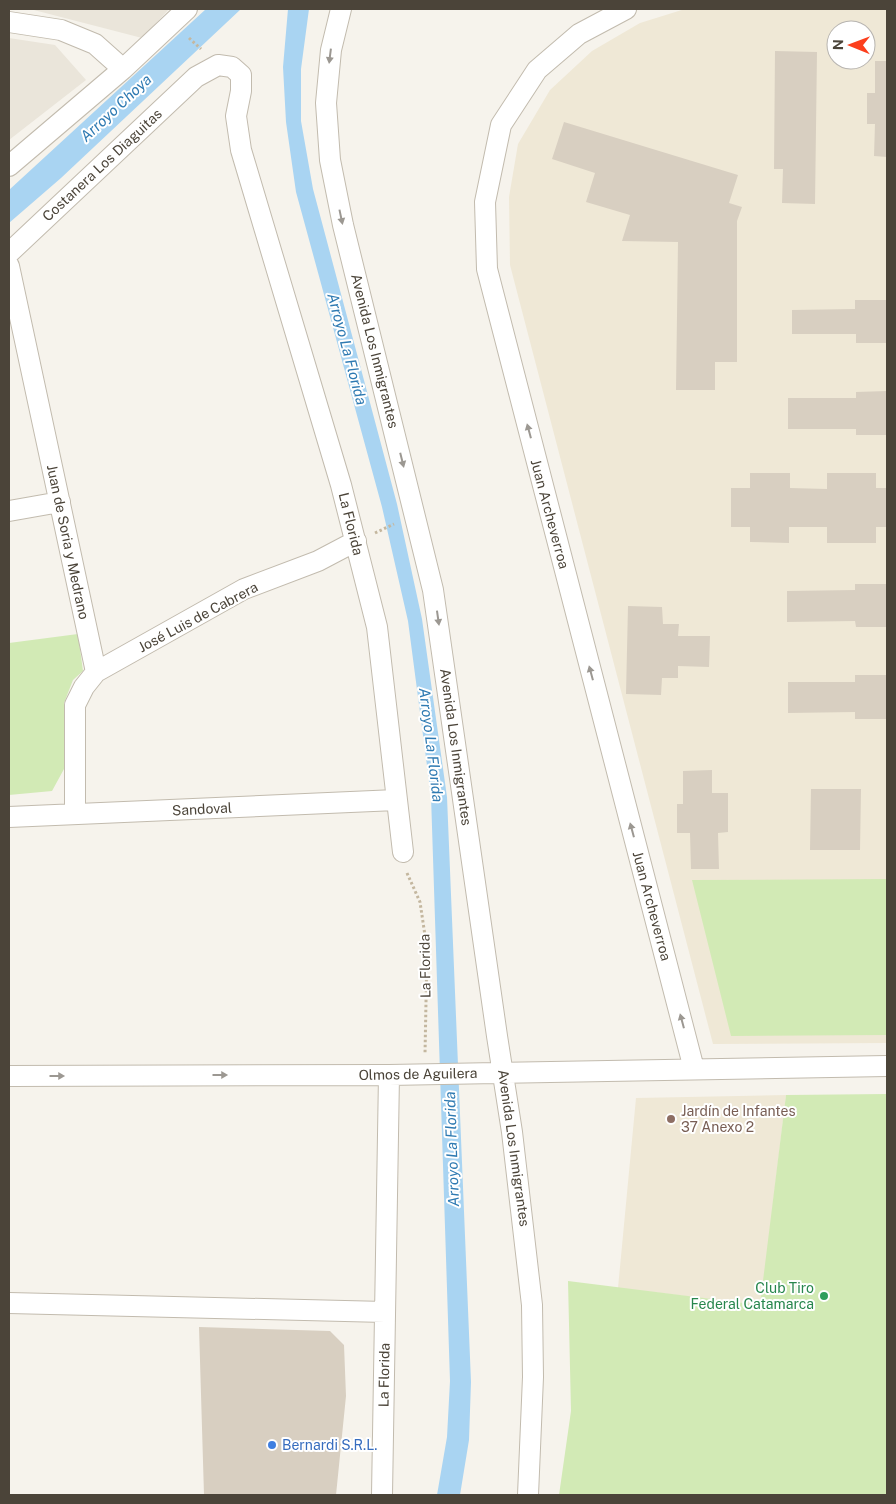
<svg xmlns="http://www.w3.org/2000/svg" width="896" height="1504" viewBox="0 0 896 1504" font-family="'Public Sans',sans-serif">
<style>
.residential{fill:#eae5da}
.education{fill:#efe8d6;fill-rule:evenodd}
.green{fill:#d2eab5}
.water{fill:#a9d4f2}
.building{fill:#d8cfc1}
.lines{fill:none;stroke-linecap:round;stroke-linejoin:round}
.minor-casing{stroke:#c2bbae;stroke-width:22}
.path{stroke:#c4b79f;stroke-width:3;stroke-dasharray:2.5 2.5;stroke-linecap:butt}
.minor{stroke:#fff;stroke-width:20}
.oneway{fill:#9c9892}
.education-dot{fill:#8d6e63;stroke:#fff;stroke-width:2}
.leisure-dot{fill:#2e9e5b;stroke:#fff;stroke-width:2}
.shop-dot{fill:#3f7fe0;stroke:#fff;stroke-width:2}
.labels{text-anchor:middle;stroke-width:4;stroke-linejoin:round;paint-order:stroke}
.street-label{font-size:14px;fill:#4b4439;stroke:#fff}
.education-label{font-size:14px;fill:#785e54;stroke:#fff;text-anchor:start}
.leisure-label{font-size:14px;fill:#27864d;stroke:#fff;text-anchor:end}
.shop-label{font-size:14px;fill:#366cbe;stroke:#fff;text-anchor:start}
.water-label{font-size:15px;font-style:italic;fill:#2e7ab2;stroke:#fff}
</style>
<rect width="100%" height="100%" fill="#f6f3ec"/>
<!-- residential -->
<path class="residential" d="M 30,9 L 169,9 L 142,38 Z
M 9,38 L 55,45 L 86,80 L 9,140 Z"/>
<!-- education -->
<path class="education" d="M 685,9 L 887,9 L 887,1043 L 713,1044 L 510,265 L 509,197 L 518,144 L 550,90 L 592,51 L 640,23 ZM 836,30 L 866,30 L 866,60 L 836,60 Z
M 786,1095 L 761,1305 L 618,1288 L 636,1098 Z"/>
<!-- green -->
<path class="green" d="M 78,634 L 83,671 L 73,680 L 64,703 L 64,769 L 52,791 L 9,795 L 9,643 Z
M 887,879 L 887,1035 L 731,1036 L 692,880 Z
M 887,1094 L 887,1495 L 559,1495 L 571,1411 L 568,1281 L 760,1305 L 786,1095 Z"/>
<!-- water -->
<path class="water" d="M 206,9 L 241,9 L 61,178 L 9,223 L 9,190 Z
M 288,9 L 309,9 L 301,69 L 301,121 L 313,189 L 397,504 L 422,619 L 447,797 L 471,1382 L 469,1440 L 460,1495 L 437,1495 L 447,1437 L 450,1381 L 431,796 L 408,621 L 382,507 L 296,192 L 286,122 L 283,67 Z"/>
<!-- building -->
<path class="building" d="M 775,51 L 817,52 L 815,204 L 782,203 L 783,169 L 774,169 Z
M 875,61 L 887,61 L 887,157 L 874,156 L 875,124 L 867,124 L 867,93 L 875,93 Z
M 564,122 L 738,175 L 729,203 L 742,207 L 737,221 L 737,362 L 715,362 L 715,390 L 676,390 L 678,242 L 622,241 L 630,215 L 586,202 L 595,173 L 552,159 Z
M 855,300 L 887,300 L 887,343 L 856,343 L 856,334 L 792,334 L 792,310 L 855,309 Z
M 887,391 L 887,435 L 856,435 L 856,429 L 788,429 L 788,398 L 856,398 L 856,392 Z
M 750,473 L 790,473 L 790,488 L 827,489 L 827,473 L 876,473 L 876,488 L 887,488 L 887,527 L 876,527 L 876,543 L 827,543 L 827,527 L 789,527 L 789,543 L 750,542 L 750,527 L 731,527 L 731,488 L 750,488 Z
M 855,584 L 887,584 L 887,627 L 856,627 L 855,621 L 787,622 L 787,591 L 855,590 Z
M 628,606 L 662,607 L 663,624 L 679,624 L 678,636 L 710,636 L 709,667 L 678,666 L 678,678 L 662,678 L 661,695 L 626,694 Z
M 855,675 L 887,675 L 887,719 L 855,719 L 855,712 L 788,713 L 788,682 L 855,682 Z
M 712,770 L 712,793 L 728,793 L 728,832 L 718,833 L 719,869 L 691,869 L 690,833 L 677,833 L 677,804 L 683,804 L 683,771 Z
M 811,789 L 861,789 L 860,850 L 810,850 Z
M 199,1327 L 330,1331 L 344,1345 L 346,1396 L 336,1495 L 204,1495 Z"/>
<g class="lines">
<!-- minor casing -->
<g class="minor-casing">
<path id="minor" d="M 341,9 L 331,50 L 326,103 L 330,160 L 343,225 L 433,590 L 497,1036 L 512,1132 L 532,1305 L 533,1377 L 528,1495
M 626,9 L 579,34 L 537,70 L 501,125 L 485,202 L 487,269 L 694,1069
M 9,22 L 61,30 L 95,44 L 123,69
M 9,166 L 123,69 L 187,9
M 9,253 L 196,77 L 218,65 L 232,67 L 241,75 L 241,91 L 236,116 L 241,150 L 341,485 L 377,627 L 403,852
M 9,266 L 96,672 L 84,687 L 75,705 L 75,814
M 9,511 L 60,502
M 96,672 L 244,589 L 318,561 L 356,541
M 9,817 L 396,800
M 9,1076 L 389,1075 L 887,1066
M 9,1303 L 385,1312
M 382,1495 L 389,1075"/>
</g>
<!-- path -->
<path class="path" d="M 189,38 L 201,49
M 375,533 L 394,524
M 407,873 L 420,902 L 427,949 L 425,1054"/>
<!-- minor -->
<use href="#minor" class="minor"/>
</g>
<!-- one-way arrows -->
<defs><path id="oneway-solid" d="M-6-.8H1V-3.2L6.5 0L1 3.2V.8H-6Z" transform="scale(1.25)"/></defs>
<g class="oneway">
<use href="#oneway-solid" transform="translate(330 56) rotate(97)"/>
<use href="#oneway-solid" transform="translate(341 217) rotate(78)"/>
<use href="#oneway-solid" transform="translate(529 431) rotate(-105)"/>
<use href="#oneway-solid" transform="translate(402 460) rotate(76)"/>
<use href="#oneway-solid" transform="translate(438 618) rotate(82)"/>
<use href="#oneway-solid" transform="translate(591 673) rotate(-105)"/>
<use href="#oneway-solid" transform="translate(632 830) rotate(-105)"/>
<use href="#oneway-solid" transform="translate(682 1021) rotate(-105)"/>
<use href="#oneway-solid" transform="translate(220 1075)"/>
<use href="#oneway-solid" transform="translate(57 1076)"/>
</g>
<!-- markers -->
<circle class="education-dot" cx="671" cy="1119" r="5"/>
<circle class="leisure-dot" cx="824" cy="1296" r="5"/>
<circle class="shop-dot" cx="272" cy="1445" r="5"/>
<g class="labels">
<!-- street labels -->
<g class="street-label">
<text transform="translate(102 165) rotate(-43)" y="5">Costanera Los Diaguitas</text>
<text transform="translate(375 351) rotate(76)" y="5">Avenida Los Inmigrantes</text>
<text transform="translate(550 514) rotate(75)" y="5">Juan Archeverroa</text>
<text transform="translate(351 524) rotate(76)" y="5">La Florida</text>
<text transform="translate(68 542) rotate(78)" y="5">Juan de Soria y Medrano</text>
<text transform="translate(198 617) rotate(-28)" y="5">José Luis de Cabrera</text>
<text transform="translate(456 747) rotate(82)" y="5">Avenida Los Inmigrantes</text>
<text transform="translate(202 809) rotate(-3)" y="5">Sandoval</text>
<text transform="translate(652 906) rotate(75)" y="5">Juan Archeverroa</text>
<text transform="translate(425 966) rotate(-91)" y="5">La Florida</text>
<text transform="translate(418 1074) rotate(-1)" y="5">Olmos de Aguilera</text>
<text transform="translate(514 1148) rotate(82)" y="5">Avenida Los Inmigrantes</text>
<text transform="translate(384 1375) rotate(-89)" y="5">La Florida</text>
</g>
<!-- education labels -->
<g class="education-label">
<text x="681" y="1116">Jardín de Infantes<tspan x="681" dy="16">37 Anexo 2</tspan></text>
</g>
<!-- leisure labels -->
<g class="leisure-label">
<text x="814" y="1293">Club Tiro<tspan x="814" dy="16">Federal Catamarca</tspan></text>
</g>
<!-- shop labels -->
<g class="shop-label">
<text x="282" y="1450">Bernardi S.R.L.</text>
</g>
<!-- water labels -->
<g class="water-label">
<text transform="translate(116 108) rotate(-43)" y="5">Arroyo Choya</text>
<text transform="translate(347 349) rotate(75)" y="5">Arroyo La Florida</text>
<text transform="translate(431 745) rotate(83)" y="5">Arroyo La Florida</text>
<text transform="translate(452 1149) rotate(-92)" y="5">Arroyo La Florida</text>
</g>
</g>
<!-- border -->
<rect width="896" height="1504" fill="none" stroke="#4b4439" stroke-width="20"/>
<!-- north arrow -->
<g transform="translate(851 45) rotate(271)"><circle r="24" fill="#ffffff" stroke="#b7b4b0"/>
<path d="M0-4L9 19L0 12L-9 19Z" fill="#fc3f1d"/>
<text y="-8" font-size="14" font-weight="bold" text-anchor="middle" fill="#4b4439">N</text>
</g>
</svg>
